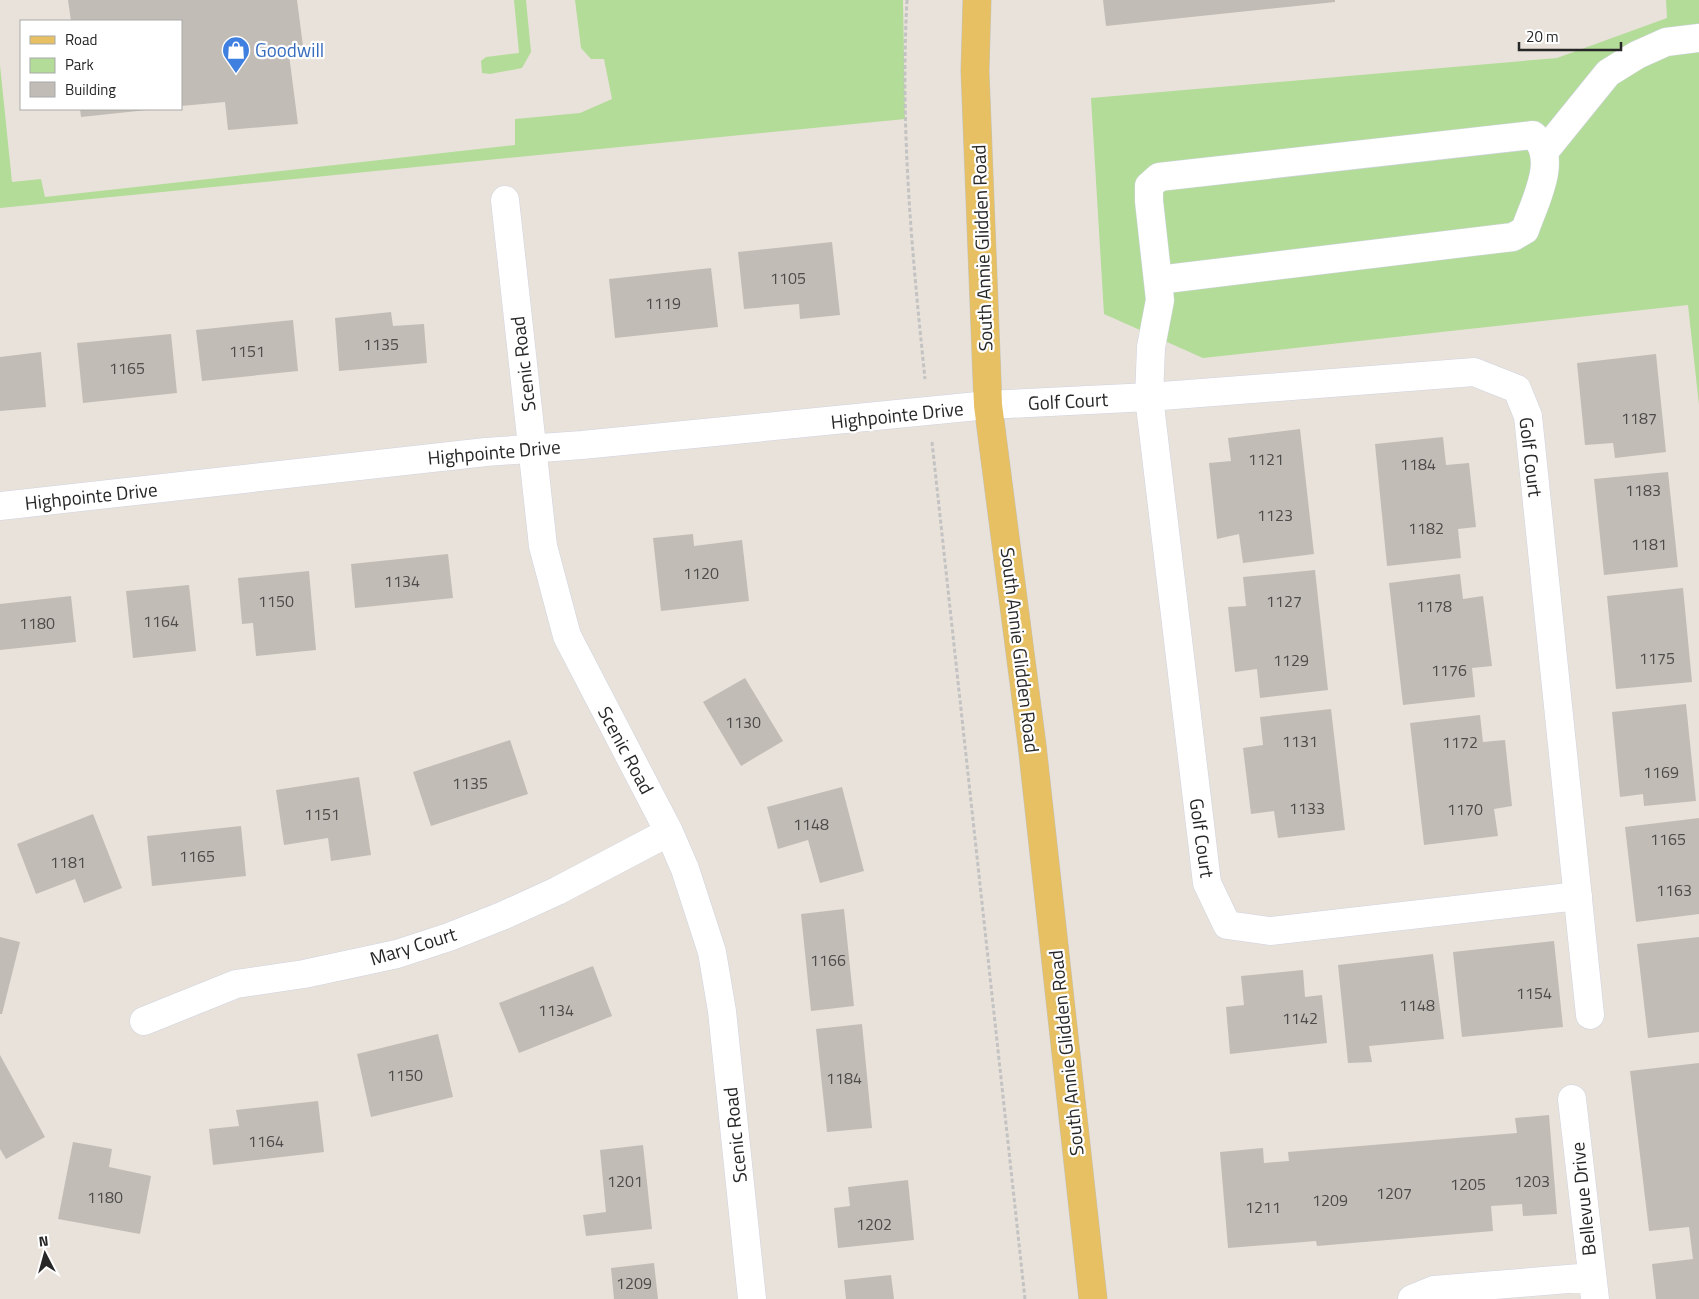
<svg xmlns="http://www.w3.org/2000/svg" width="1699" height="1299" viewBox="0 0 1699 1299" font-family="'Titillium Web',sans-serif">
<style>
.green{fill:#b3dc99}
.building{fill:#c1bcb6}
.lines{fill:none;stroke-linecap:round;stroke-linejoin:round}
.minor-casing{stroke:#cfd3df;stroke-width:29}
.major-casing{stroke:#c3c3c3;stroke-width:29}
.path{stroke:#c3c3c3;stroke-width:3;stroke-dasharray:4 2.5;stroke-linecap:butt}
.minor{stroke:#fff;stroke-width:28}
.major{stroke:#e6c062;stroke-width:28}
.labels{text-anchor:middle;stroke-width:4.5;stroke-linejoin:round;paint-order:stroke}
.number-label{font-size:16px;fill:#4e4c4b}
.shop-label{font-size:19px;fill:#366cbe;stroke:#fff;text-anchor:start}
.street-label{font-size:19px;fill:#272727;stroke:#fff}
</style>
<rect width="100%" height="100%" fill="#e9e2da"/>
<!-- green -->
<path class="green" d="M 514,0 L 526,0 L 531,52 L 522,68 L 490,74 L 482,73 L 481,61 L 486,57 L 519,53 Z
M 575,0 L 903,0 L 905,119 L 0,208 L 0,65 L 12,182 L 41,179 L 45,197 L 515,145 L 515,119 L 580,113 L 612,99 L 604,59 L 591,59 L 581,48 Z
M 1666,0 L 1699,0 L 1699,405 L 1688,305 L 1203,358 L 1104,314 L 1091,98 L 1557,58 L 1667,18 Z"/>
<!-- building -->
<path class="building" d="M 68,0 L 297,0 L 303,46 L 288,47 L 298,124 L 228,130 L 225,102 L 181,106 L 181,21 L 71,21 Z
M 1103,0 L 1335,0 L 1335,2 L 1106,26 Z
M 80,109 L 147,109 L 147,110 L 81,117 Z
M 832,242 L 840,315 L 800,319 L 799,304 L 744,309 L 738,252 Z
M 711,268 L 718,327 L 615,338 L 609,279 Z
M 391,312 L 393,326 L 424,324 L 427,363 L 339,371 L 335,318 Z
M 293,320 L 298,371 L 202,381 L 196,330 Z
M 171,334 L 177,393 L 83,403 L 77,343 Z
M 41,352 L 46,407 L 0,411 L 0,357 Z
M 1656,354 L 1666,452 L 1615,458 L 1613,443 L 1585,445 L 1577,363 Z
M 1300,429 L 1314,554 L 1243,563 L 1239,534 L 1217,539 L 1209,463 L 1231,461 L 1228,438 Z
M 1443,437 L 1446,465 L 1469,463 L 1476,527 L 1458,529 L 1461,558 L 1387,566 L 1375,444 Z
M 1668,472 L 1678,567 L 1604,575 L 1594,479 Z
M 693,534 L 694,546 L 742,540 L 749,601 L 661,611 L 653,538 Z
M 448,554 L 453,598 L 355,608 L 351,564 Z
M 1315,570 L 1328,690 L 1260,698 L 1257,669 L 1235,672 L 1228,607 L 1246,606 L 1243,577 Z
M 309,571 L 316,650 L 256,656 L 253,623 L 242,624 L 238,578 Z
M 1460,574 L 1463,599 L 1483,596 L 1492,666 L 1472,668 L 1475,697 L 1403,705 L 1389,583 Z
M 189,585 L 196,651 L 133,658 L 126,591 Z
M 1683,588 L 1692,682 L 1616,689 L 1607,596 Z
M 71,596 L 76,642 L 0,650 L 0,604 Z
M 745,678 L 783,741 L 741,766 L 703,702 Z
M 1686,704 L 1696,801 L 1644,806 L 1643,794 L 1620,797 L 1612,712 Z
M 1331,709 L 1345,830 L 1278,838 L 1274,811 L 1251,814 L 1243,748 L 1263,745 L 1260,717 Z
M 1480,715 L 1483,742 L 1505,740 L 1512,806 L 1494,809 L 1498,836 L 1424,845 L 1410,723 Z
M 510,740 L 528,794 L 431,826 L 413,772 Z
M 359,777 L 371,855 L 331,861 L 328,838 L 284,845 L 276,790 Z
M 842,787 L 864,871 L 820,883 L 808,840 L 778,849 L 767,807 Z
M 93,814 L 122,888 L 84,903 L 75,879 L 36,894 L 17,844 Z
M 1699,818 L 1699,914 L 1636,922 L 1625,827 Z
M 241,826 L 246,876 L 152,886 L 147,836 Z
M 844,909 L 854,1006 L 811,1011 L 801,914 Z
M 0,937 L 20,942 L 2,1014 L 0,1014 Z
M 1699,937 L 1699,1032 L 1648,1038 L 1637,944 Z
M 1554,941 L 1563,1027 L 1462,1037 L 1453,952 Z
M 1433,954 L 1444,1039 L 1369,1046 L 1372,1062 L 1348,1063 L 1338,965 Z
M 593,966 L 612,1016 L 519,1053 L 499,1003 Z
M 1303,970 L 1305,997 L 1322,995 L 1327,1043 L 1230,1054 L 1226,1007 L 1244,1005 L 1241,976 Z
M 862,1024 L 872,1128 L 827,1132 L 816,1029 Z
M 438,1034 L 453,1097 L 371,1117 L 357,1054 Z
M 0,1055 L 45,1137 L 6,1159 L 0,1149 Z
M 1699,1063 L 1699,1299 L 1656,1299 L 1652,1264 L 1693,1259 L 1689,1227 L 1649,1231 L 1630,1071 Z
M 318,1101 L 324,1152 L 213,1165 L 209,1129 L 239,1126 L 236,1110 Z
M 1549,1115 L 1557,1214 L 1523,1216 L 1522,1204 L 1491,1206 L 1493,1231 L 1317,1246 L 1316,1241 L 1228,1248 L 1220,1152 L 1263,1148 L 1264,1163 L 1289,1161 L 1288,1152 L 1517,1133 L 1515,1118 Z
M 73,1142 L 112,1149 L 109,1167 L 151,1176 L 140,1234 L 58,1219 Z
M 643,1145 L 652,1229 L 586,1236 L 583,1215 L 606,1212 L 600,1150 Z
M 908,1180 L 914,1240 L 838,1248 L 834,1208 L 850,1206 L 848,1187 Z
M 654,1263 L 658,1299 L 614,1299 L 611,1268 Z
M 891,1275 L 894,1299 L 846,1299 L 844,1280 Z"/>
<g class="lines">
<!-- minor casing -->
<g class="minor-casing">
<path id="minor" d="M 1544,152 L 1608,73 L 1637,55 L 1666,42 L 1699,38
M 505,200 L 543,546 L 567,636 L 669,832 L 685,869 L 712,952 L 722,1011 L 752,1299
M 1158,280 L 1513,237 L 1525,230 C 1534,203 1560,157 1533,135 L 1159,177 L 1149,186 L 1149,201 L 1160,300 L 1151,347 L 1149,397 L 1207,883 L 1227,925 L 1270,931 L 1578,896
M 0,506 L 486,452 L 582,445 L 988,405 L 1149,397 L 1474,372 L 1517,389 L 1528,416 L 1590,1015
M 144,1021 L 236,984 L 304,974 L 397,954 L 449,937 L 502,916 L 557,891 L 669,832
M 1572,1099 L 1595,1299
M 1412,1299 L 1434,1290 L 1592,1277"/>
</g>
<!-- major casing -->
<g class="major-casing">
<path id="major" d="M 977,0 L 975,71 L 988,405 L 1032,745 L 1093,1299"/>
</g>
<!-- path -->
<path class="path" d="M 907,0 C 900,126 912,254 925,379
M 932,442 L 1025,1299"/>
<!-- minor -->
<use href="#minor" class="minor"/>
<!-- major -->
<use href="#major" class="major"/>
</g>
<!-- icons -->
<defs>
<g id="shop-pin" transform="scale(1.4375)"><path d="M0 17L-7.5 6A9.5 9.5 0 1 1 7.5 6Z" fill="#3f7fe0" stroke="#fff"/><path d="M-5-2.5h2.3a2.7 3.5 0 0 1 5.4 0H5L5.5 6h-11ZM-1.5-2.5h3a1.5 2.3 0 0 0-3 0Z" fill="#fff"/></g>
</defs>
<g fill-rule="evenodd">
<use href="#shop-pin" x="236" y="50"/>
</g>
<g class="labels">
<!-- number labels -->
<g class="number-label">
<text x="788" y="284">1105</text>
<text x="663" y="309">1119</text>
<text x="381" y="350">1135</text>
<text x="247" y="357">1151</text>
<text x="127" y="374">1165</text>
<text x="1639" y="424">1187</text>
<text x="1266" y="465">1121</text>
<text x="1418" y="470">1184</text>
<text x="1643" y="496">1183</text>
<text x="1275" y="521">1123</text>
<text x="1426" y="534">1182</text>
<text x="1649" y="550">1181</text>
<text x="701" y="579">1120</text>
<text x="402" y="587">1134</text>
<text x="276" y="607">1150</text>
<text x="1284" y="607">1127</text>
<text x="1434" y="612">1178</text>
<text x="161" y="627">1164</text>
<text x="37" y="629">1180</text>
<text x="1657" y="664">1175</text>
<text x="1291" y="666">1129</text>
<text x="1449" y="676">1176</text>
<text x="743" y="728">1130</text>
<text x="1300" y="747">1131</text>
<text x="1460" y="748">1172</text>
<text x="1661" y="778">1169</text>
<text x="470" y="789">1135</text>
<text x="1307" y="814">1133</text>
<text x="1465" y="815">1170</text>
<text x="322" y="820">1151</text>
<text x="811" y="830">1148</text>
<text x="1668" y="845">1165</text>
<text x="197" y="862">1165</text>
<text x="68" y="868">1181</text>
<text x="1674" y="896">1163</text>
<text x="828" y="966">1166</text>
<text x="1534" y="999">1154</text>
<text x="1417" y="1011">1148</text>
<text x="556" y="1016">1134</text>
<text x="1300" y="1024">1142</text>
<text x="405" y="1081">1150</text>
<text x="844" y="1084">1184</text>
<text x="266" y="1147">1164</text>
<text x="625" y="1187">1201</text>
<text x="1532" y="1187">1203</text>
<text x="1468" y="1190">1205</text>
<text x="1394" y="1199">1207</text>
<text x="105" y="1203">1180</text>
<text x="1330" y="1206">1209</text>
<text x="1263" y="1213">1211</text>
<text x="874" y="1230">1202</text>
<text x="634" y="1289">1209</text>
</g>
<!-- shop labels -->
<g class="shop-label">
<text x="255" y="57">Goodwill</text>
</g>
<!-- street labels -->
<g class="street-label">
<text transform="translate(982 248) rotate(-92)" y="7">South Annie Glidden Road</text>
<text transform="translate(523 364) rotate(-97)" y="7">Scenic Road</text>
<text transform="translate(1068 401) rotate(-3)" y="7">Golf Court</text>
<text transform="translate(897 415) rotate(-6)" y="7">Highpointe Drive</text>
<text transform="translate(494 452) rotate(-5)" y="7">Highpointe Drive</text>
<text transform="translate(1531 457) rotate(83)" y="7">Golf Court</text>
<text transform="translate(91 496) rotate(-6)" y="7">Highpointe Drive</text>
<text transform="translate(1020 650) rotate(83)" y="7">South Annie Glidden Road</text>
<text transform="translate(626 750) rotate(62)" y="7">Scenic Road</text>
<text transform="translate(1202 838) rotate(82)" y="7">Golf Court</text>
<text transform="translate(413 946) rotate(-17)" y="7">Mary Court</text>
<text transform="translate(1066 1053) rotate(-96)" y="7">South Annie Glidden Road</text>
<text transform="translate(735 1135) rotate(-96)" y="7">Scenic Road</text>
<text transform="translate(1583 1199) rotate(-96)" y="7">Bellevue Drive</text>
</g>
</g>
<!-- legend -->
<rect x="20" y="20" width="162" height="90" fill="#ffffff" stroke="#a9a9a9"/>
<rect x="30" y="36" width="25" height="8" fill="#e6c062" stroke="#a9a9a9"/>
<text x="65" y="45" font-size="15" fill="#272727">Road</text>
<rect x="30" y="58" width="25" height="15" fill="#b3dc99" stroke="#a9a9a9"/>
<text x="65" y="70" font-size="15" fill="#272727">Park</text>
<rect x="30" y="82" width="25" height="15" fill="#c1bcb6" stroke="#a9a9a9"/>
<text x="65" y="95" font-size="15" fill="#272727">Building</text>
<!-- north arrow -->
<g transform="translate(45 1254) rotate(354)" stroke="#ffffff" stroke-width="4" paint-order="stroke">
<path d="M0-4L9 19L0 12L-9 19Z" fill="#272727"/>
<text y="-8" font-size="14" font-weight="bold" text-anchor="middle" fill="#272727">N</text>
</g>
<!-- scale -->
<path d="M1519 42v8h102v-8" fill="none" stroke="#272727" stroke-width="2.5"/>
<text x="1526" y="42" font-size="15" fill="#272727" stroke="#ffffff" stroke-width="4" paint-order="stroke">20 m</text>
</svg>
